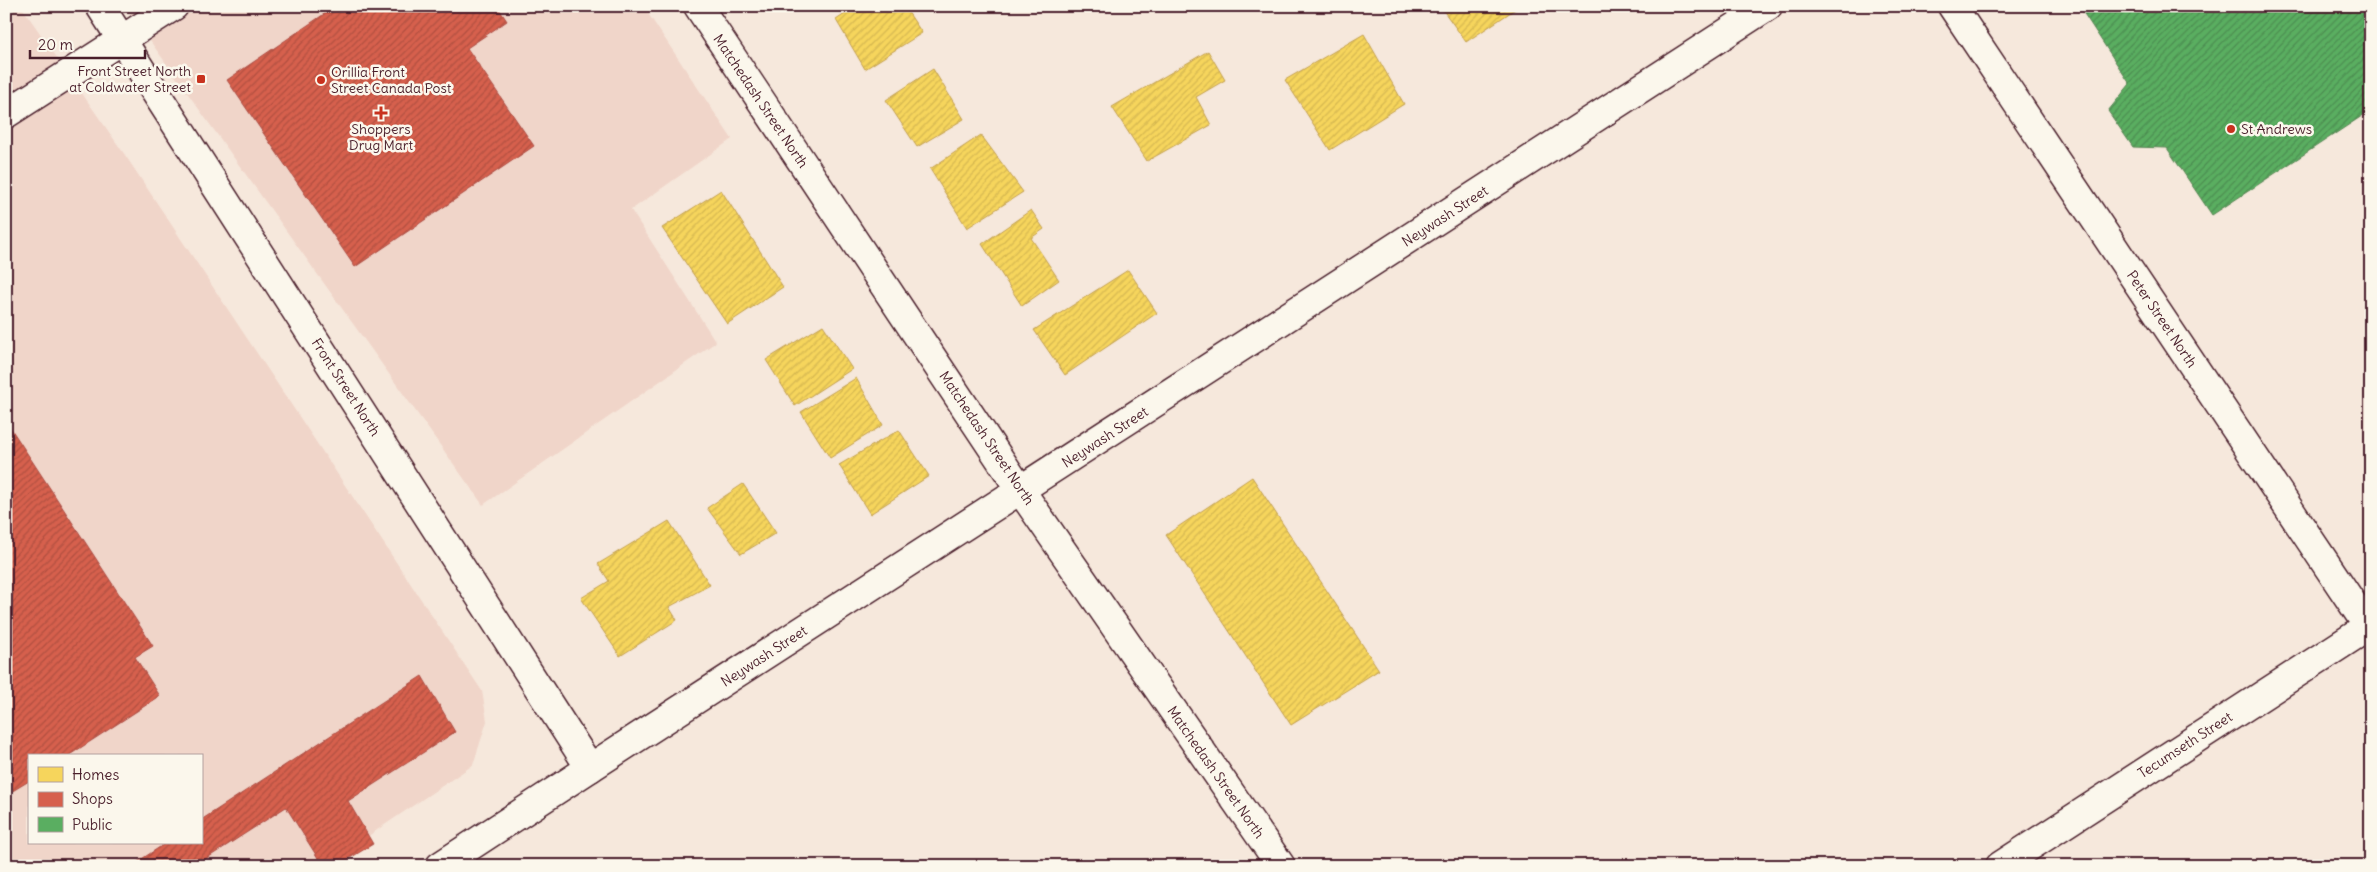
<svg xmlns="http://www.w3.org/2000/svg" width="2377" height="872" viewBox="0 0 2377 872" font-family="Delius,sans-serif">
<style>
.built{fill:#f0d5c9;fill-rule:evenodd}
.homes{fill:url(#homes-hatch);stroke:#c29e4d}
.shops{fill:url(#shops-hatch);stroke:#ac4c43}
.public{fill:url(#public-hatch);stroke:#558351}
.lines{fill:none;stroke-linecap:round;stroke-linejoin:round}
.street-casing{stroke:#4a1f2b;stroke-width:31}
.secondary-casing{stroke:#4a1f2b;stroke-width:31}
.street{stroke:#fbf7ec;stroke-width:28}
.secondary{stroke:#fbf7ec;stroke-width:28}
.poi-dot{fill:#c8321e;stroke:#fbf7ec;stroke-width:2}
.labels{text-anchor:middle;stroke-width:5;stroke-linejoin:round;paint-order:stroke}
.poi-label{font-size:14px;fill:#4a1f2b;stroke:#fbf7ec;text-anchor:start}
.street-label{font-size:14px;fill:#4a1f2b;stroke:#fbf7ec}
</style>
<defs>
<pattern id="homes-hatch" width="6" height="6" patternUnits="userSpaceOnUse" patternTransform="scale(1.25)"><rect width="6" height="6" fill="#f6d55c"/><path d="M-1 1l2-2M0 6l6-6M5 7l2-2" fill="none" stroke="#d4b650"/></pattern>
<pattern id="shops-hatch" width="6" height="6" patternUnits="userSpaceOnUse" patternTransform="scale(1.25)"><rect width="6" height="6" fill="#d6604d"/><path d="M-1 1l2-2M0 6l6-6M5 7l2-2" fill="none" stroke="#b04f40"/></pattern>
<pattern id="public-hatch" width="6" height="6" patternUnits="userSpaceOnUse" patternTransform="scale(1.25)"><rect width="6" height="6" fill="#5aae61"/><path d="M-1 1l2-2M0 6l6-6M5 7l2-2" fill="none" stroke="#4c8d50"/></pattern>
</defs>
<rect width="100%" height="100%" fill="#f6e8dc"/>
<filter id="ink" filterUnits="userSpaceOnUse"><feTurbulence type="fractalNoise" baseFrequency=".02" numOctaves="2"/><feDisplacementMap in="SourceGraphic" scale="10" xChannelSelector="R" yChannelSelector="G"/><feConvolveMatrix kernelMatrix="1 2 1 2 8 2 1 2 1" color-interpolation-filters="sRGB"/></filter>
<g filter="url(#ink)">
<!-- built -->
<path class="built" d="M 6,6 L 21,6 L 125,155 L 482,691 L 487,721 L 473,765 L 324,866 L 6,866 ZM 29,756 L 201,756 L 201,843 L 29,843 Z
M 125,6 L 643,6 L 732,139 L 631,210 L 716,342 L 483,505 Z"/>
<!-- homes -->
<path class="homes" d="M 857,6 L 904,6 L 922,33 L 865,69 L 836,20 Z
M 1440,6 L 1520,6 L 1466,42 Z
M 1364,34 L 1404,104 L 1330,150 L 1285,80 Z
M 1208,51 L 1225,80 L 1196,97 L 1211,125 L 1147,161 L 1112,107 Z
M 933,69 L 964,119 L 917,147 L 886,100 Z
M 981,135 L 1023,192 L 967,228 L 930,169 Z
M 721,190 L 783,287 L 727,324 L 662,228 Z
M 1031,210 L 1044,229 L 1031,238 L 1059,280 L 1022,306 L 982,244 Z
M 1128,270 L 1157,313 L 1065,375 L 1034,330 Z
M 823,325 L 852,369 L 795,406 L 766,360 Z
M 856,378 L 883,425 L 830,458 L 801,412 Z
M 899,430 L 929,476 L 870,514 L 839,465 Z
M 1252,477 L 1379,670 L 1291,725 L 1166,535 Z
M 743,484 L 776,533 L 741,554 L 707,508 Z
M 669,521 L 710,585 L 669,607 L 677,620 L 620,656 L 581,598 L 609,581 L 598,564 Z"/>
<!-- shops -->
<path class="shops" d="M 336,6 L 497,6 L 507,21 L 467,48 L 534,146 L 355,267 L 227,80 Z
M 6,421 L 153,646 L 135,657 L 160,696 L 68,756 L 29,756 L 29,781 L 6,795 Z
M 422,676 L 455,732 L 348,801 L 373,844 L 337,866 L 323,866 L 286,807 L 195,866 L 131,866 L 166,843 L 201,843 L 201,820 Z"/>
<!-- public -->
<path class="public" d="M 2079,6 L 2258,6 L 2261,10 L 2267,6 L 2371,6 L 2371,110 L 2212,215 L 2167,148 L 2133,147 L 2108,111 L 2130,84 Z"/>
<g class="lines">
<!-- street casing -->
<g class="street-casing">
<path id="street" d="M 698,6 L 1021,491 L 1281,866
M 1952,6 L 2371,631
M 6,114 L 174,6
M 590,768 L 1768,6
M 2000,866 L 2371,625"/>
</g>
<!-- secondary casing -->
<g class="secondary-casing">
<path id="secondary" d="M 100,6 L 590,768 L 440,866"/>
</g>
<!-- street -->
<use href="#street" class="street"/>
<!-- secondary -->
<use href="#secondary" class="secondary"/>
</g>
</g>
<!-- markers -->
<g class="poi-dot">
<rect x="196" y="74" width="10" height="10" rx="2.5"/>
<circle cx="321" cy="80" r="5"/>
<path d="M378.5 105.5h5v5h5v5h-5v5h-5v-5h-5v-5h5z"/>
<circle cx="2231" cy="129" r="5"/>
</g>
<g class="labels">
<!-- poi labels -->
<g class="poi-label">
<text x="191" y="76" text-anchor="end">Front Street North<tspan x="191" dy="16">at Coldwater Street</tspan></text>
<text x="331" y="77">Orillia Front<tspan x="331" dy="16">Street Canada Post</tspan></text>
<text x="381" y="134" text-anchor="middle">Shoppers<tspan x="381" dy="16">Drug Mart</tspan></text>
<text x="2241" y="134">St Andrews</text>
</g>
<!-- street labels -->
<g class="street-label">
<text transform="translate(761 101) rotate(56)" y="5">Matchedash Street North</text>
<text transform="translate(1445 216) rotate(-33)" y="5">Neywash Street</text>
<text transform="translate(2162 319) rotate(56)" y="5">Peter Street North</text>
<text transform="translate(346 387) rotate(57)" y="5">Front Street North</text>
<text transform="translate(1105 437) rotate(-33)" y="5">Neywash Street</text>
<text transform="translate(987 438) rotate(56)" y="5">Matchedash Street North</text>
<text transform="translate(764 656) rotate(-33)" y="5">Neywash Street</text>
<text transform="translate(2185 745) rotate(-33)" y="5">Tecumseth Street</text>
<text transform="translate(1216 772) rotate(55)" y="5">Matchedash Street North</text>
</g>
</g>
<!-- margin -->
<rect width="2377" height="872" fill="none" stroke="#fbf7ec" stroke-width="25"/>
<rect x="12" y="12" width="2352" height="847" fill="none" stroke="#4a1f2b" stroke-width="2" filter="url(#ink)"/>
<!-- legend -->
<rect x="28" y="754" width="175" height="90" fill="#fbf7ec" stroke="#b4a19f"/>
<rect x="38" y="767" width="25" height="15" fill="#f6d55c" stroke="#b4a19f"/>
<text x="72" y="780" font-size="15" fill="#4a1f2b">Homes</text>
<rect x="38" y="792" width="25" height="15" fill="#d6604d" stroke="#b4a19f"/>
<text x="72" y="804" font-size="15" fill="#4a1f2b">Shops</text>
<rect x="38" y="817" width="25" height="15" fill="#5aae61" stroke="#b4a19f"/>
<text x="72" y="830" font-size="15" fill="#4a1f2b">Public</text>
<!-- scale -->
<path d="M30 50v8h115v-8" fill="none" stroke="#4a1f2b" stroke-width="2.5"/>
<text x="38" y="50" font-size="15" fill="#4a1f2b" stroke="#fbf7ec" stroke-width="4" paint-order="stroke">20 m</text>
</svg>
